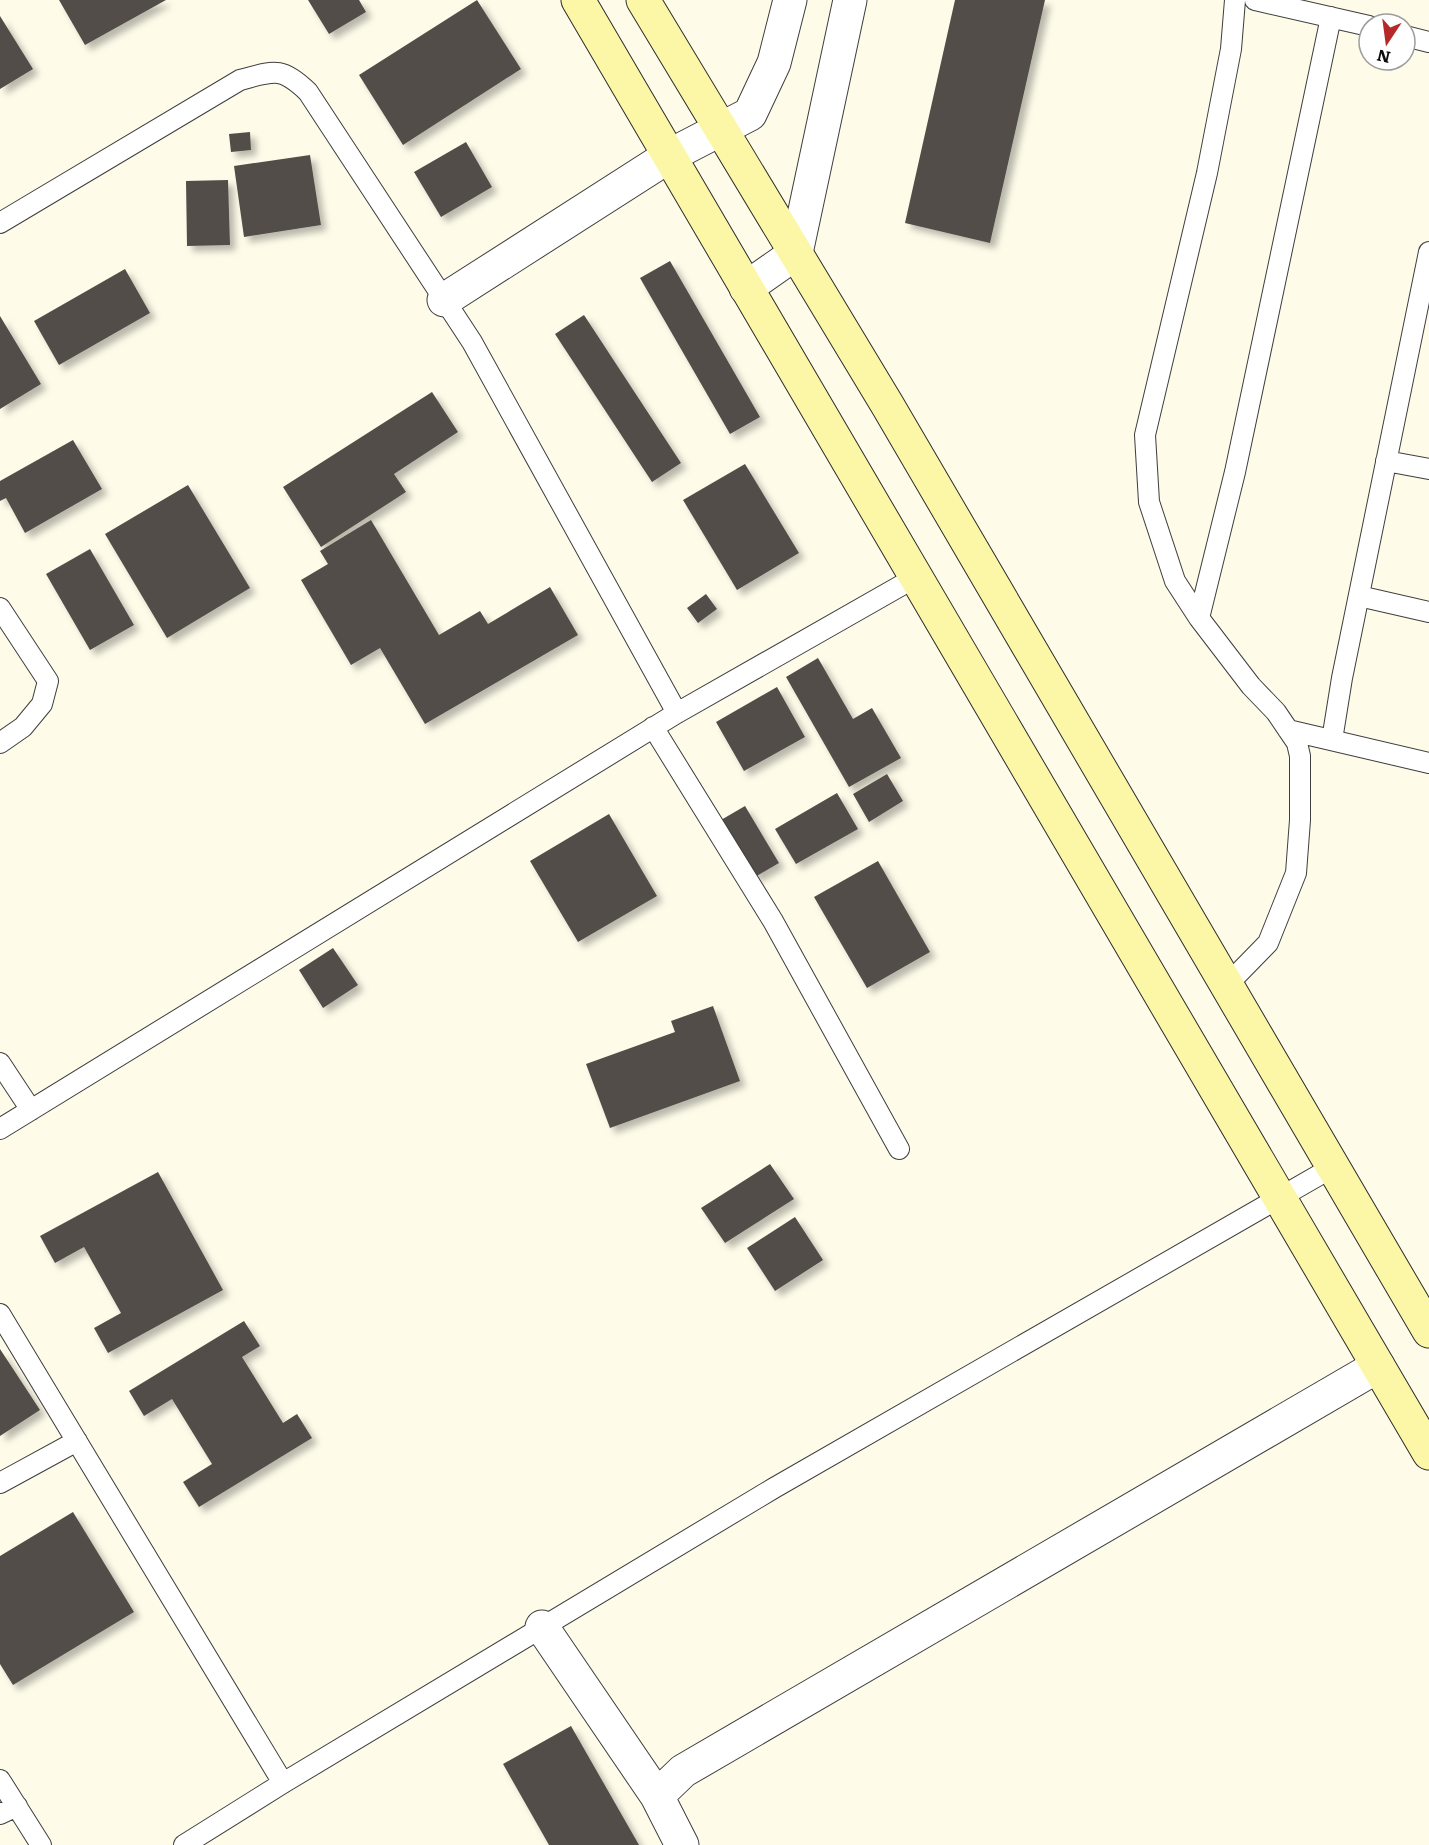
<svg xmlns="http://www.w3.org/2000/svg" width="1429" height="1845" viewBox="0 0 1429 1845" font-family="Literata,serif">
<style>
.building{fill:#534d48;filter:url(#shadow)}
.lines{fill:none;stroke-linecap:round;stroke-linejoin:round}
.lane-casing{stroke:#3e3e3e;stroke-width:22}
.street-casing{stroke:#3e3e3e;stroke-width:35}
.secondary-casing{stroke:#2d2d2d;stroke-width:35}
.lane{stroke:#fff;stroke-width:20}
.street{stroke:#fff;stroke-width:33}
.secondary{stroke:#fcf7a6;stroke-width:33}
</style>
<defs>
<filter id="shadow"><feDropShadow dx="5.5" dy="5.5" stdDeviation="3" flood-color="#0004"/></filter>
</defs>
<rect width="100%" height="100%" fill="#fefbe9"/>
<!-- building -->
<path class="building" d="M 59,0 L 166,0 L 85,45 Z
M 308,0 L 359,0 L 366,12 L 329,34 Z
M 477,0 L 521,69 L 403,145 L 359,75 Z
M 955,0 L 1045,0 L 990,243 L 905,223 Z
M 0,16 L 33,69 L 0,89 Z
M 250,132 L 251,150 L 231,152 L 229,134 Z
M 466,142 L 492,187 L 441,217 L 414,172 Z
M 310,155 L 321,225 L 244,237 L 234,166 Z
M 228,180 L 230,245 L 187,246 L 186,181 Z
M 670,261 L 760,417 L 730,434 L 640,278 Z
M 125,269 L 150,313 L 59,365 L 34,321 Z
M 584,315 L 681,463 L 652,482 L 555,334 Z
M 0,316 L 41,384 L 0,409 Z
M 432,392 L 458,432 L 394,474 L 406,492 L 321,547 L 283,487 Z
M 73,440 L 102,489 L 25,533 L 6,498 L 0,501 L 0,481 Z
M 745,464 L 799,553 L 737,590 L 683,500 Z
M 188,485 L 250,588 L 167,638 L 105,534 Z
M 371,520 L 439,635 L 480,611 L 488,624 L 550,587 L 578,635 L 425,724 L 380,648 L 351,665 L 301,580 L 328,564 L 320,551 Z
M 90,549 L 134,625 L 90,650 L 46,574 Z
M 706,594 L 717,609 L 698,623 L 687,608 Z
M 818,658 L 853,719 L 872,708 L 901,758 L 849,787 L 786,677 Z
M 777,687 L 805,737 L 744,771 L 716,722 Z
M 887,774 L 903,801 L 869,822 L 853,794 Z
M 837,793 L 858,829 L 796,864 L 775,829 Z
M 745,806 L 779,863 L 755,877 L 721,820 Z
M 609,814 L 657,896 L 578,942 L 530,861 Z
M 878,861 L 930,952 L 867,988 L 814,897 Z
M 333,948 L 358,985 L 323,1008 L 299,970 Z
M 713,1006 L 740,1081 L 610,1128 L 586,1064 L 675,1032 L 671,1021 Z
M 770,1164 L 794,1199 L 725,1243 L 701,1208 Z
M 158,1172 L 223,1290 L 108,1353 L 94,1328 L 121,1313 L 84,1247 L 55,1263 L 40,1236 Z
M 795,1217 L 823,1260 L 775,1291 L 747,1248 Z
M 244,1321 L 260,1346 L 242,1357 L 283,1423 L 297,1414 L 312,1438 L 199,1507 L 183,1482 L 212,1464 L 172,1399 L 144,1416 L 129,1391 Z
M 0,1349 L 40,1410 L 0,1436 Z
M 73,1512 L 134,1612 L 13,1685 L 0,1664 L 0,1556 Z
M 571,1726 L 639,1845 L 549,1845 L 503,1764 Z"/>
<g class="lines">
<!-- lane casing -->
<g class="lane-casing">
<path id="lane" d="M 1255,0 L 1369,26
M 1405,36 L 1429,42
M 0,223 L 240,80 C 274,71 281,66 308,92 L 472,342 L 677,713
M 1386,461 L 1429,469
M 1359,596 L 1429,612
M 0,608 L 48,681 L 42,704 L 23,727 L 0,743
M 1199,618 L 1235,472 L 1331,17
M 653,727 L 773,921 L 899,1149
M 1288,730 L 1429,763
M 1332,740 L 1342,678 L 1429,252
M 1227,985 L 1268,943 L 1296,873 L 1300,820 L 1300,756 L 1297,743 L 1276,712 L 1251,686 L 1199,618 L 1175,581 L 1149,502 L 1145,435 L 1207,173 L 1231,49 L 1235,0
M 0,1063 L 31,1110
M 0,1129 L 677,713 L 916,577
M 0,1314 L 283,1783
M 0,1483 L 77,1441
M 0,1780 L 41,1845
M 0,1814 L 17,1806
M 184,1845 L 283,1783 L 774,1488 L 1333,1167"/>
</g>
<!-- street casing -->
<g class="street-casing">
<path id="street" d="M 746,288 L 796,253 L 850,0
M 444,300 L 669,156 L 750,114 L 774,63 L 790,0
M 542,1627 L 657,1796 L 682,1845
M 657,1796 L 683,1771 L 1378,1366"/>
</g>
<!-- secondary casing -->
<g class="secondary-casing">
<path id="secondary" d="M 578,0 L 1429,1453
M 643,0 L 888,406 L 1429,1331"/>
</g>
<!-- lane -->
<use href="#lane" class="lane"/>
<!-- street -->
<use href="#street" class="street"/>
<!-- secondary -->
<use href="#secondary" class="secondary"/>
</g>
<!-- north arrow -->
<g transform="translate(1387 42) rotate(193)"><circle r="28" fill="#ffffff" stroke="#9d9d9d" stroke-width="1.5"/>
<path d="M0-4.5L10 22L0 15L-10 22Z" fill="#b52928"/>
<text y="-9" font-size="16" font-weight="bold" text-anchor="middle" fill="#0b0b0b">N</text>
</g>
</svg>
